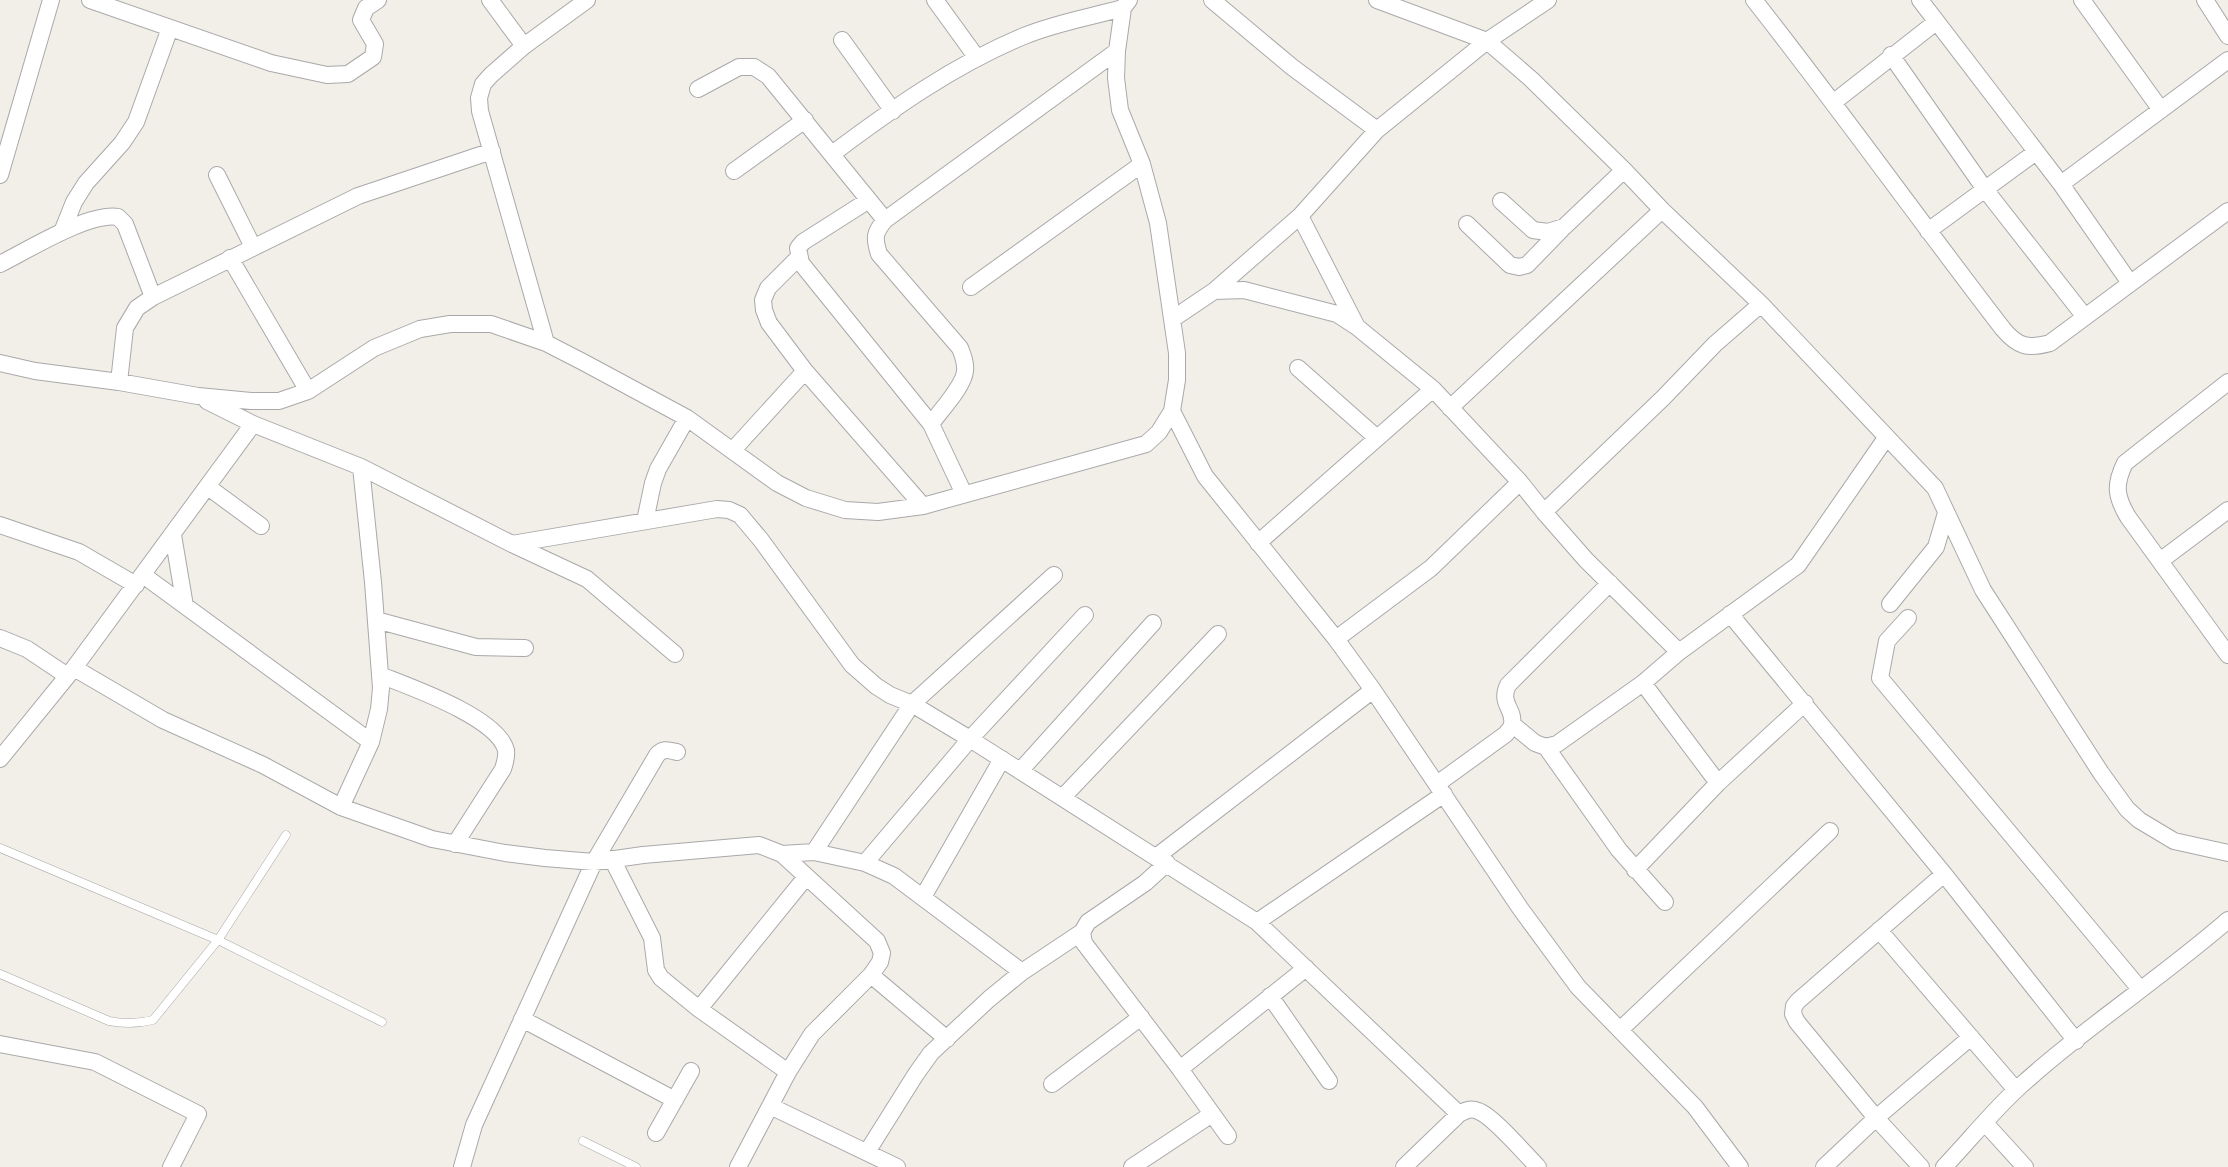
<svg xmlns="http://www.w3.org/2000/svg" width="2228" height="1167" viewBox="0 0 2228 1167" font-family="'Alegreya Sans',sans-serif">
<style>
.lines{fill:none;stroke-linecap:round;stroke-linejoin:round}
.lane-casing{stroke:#a9a9a9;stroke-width:9}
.street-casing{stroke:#a9a9a9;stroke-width:18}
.lane{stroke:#fff;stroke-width:8}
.street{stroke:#fff;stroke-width:16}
</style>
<rect width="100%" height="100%" fill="#f2efe9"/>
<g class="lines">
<!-- lane casing -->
<g class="lane-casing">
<path id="lane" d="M 0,848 L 218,940 L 382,1022
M 0,974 L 109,1021 C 125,1024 137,1024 153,1020 L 218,940 L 286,835
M 583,1141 L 636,1167"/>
</g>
<!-- street casing -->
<g class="street-casing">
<path id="street" d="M 90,0 L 271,63 L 327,75 L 348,74 L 373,57 L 375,44 L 361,20 L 366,8 L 378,0
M 490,0 L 524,46
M 935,0 L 977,58
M 1212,0 L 1292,67 L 1377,130
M 1377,0 L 1487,41 L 1531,79 L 1624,170 L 1662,210 L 1761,304 L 1935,488 L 1983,590 L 2101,773 L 2127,809 L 2139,820 L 2174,841 L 2228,853
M 1754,0 C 1839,108 1919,220 2003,329 C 2018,347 2028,349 2050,343 L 2228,211
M 1920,0 L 2061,184 L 2130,283
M 2082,0 L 2161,110
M 2205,0 L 2228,36
M 842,40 L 893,111
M 1891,55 L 1984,188 L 2085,317
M 698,89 L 739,67 L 754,67 L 768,76 L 885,220 C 874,233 874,238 879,254 L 960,348 C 963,356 966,363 965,371 C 964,386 940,411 931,424
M 1834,102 L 1936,22
M 832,154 C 892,109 954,65 1024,36 C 1055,23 1090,17 1123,8
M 734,171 L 805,120
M 0,175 L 51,0
M 217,175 L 253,247
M 2061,184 L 2228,60
M 869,200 L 803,242 L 798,248 L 801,263 L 931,424 L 964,494
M 1501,201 L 1533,230 L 1548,232 L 1564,227 L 1624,170
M 1300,216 L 1357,327
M 885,220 L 1117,51
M 1467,224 L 1510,265 L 1519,267 L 1527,265 L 1562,229
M 1928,231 L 2036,152
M 62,232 L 74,202 L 86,183 L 122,143 L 136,122 L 170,28
M 799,257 L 768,288 L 763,300 L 764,310 L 769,323 L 805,371 L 923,506
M 230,258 L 308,391
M 0,264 C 28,250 89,212 118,217 L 125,224 L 153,297
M 971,287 L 1142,164
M 1214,291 L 1244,290 L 1337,314 L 1357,327 L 1433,389 L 1520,482 L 1544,512 L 1586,560 L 1679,652
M 1174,318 L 1214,291 L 1300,216 L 1377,130 L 1487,41 L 1548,0
M 546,343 L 480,111 L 479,98 L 483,84 L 491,75 L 524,46 L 587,0
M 0,363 L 35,371 L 119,382 L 198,396 L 251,401 L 279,401 L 308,391 L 374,348 L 420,329 L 450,324 L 491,324 L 546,343 L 583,362 L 687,418 L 777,483 L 806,498 L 845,510 L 878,512 L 923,506 L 1146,444 L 1159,432 L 1172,411 L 1177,380 L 1177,353 L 1158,223 L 1142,164 L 1120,110 L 1116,78 L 1117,51 L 1123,8 L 1129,0
M 1298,368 L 1377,438
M 119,382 L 125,328 L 137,308 L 153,297 L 358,196 L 492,151
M 2228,382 L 2125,463 C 2114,485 2116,497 2128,517 L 2228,655
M 207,401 L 253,424 L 361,467 L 512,544 L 717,509 L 729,510 L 740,515 L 761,540 L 852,665 L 876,686 L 890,695 L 912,704 L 970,739 L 1257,922 L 1459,1114
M 1450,408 L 1662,210
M 1172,411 L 1205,476 L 1336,639 L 1373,690 L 1520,908 L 1578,987 L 1695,1107 L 1740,1167
M 733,450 L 805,371
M 361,467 L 373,582 L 381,688 L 379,709 L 371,742 L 341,807 L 432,839 L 505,853 L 545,858 L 594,862 L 643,855 L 759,845 L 782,854 L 877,941 L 882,953 L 880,962 L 871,975 L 812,1034 L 788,1072 L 738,1167
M 208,487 L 261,526
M 1544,512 L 1663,398 L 1715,344 L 1761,304
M 645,521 L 653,483 L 658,469 L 687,418
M 0,525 L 79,552 L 136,585
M 173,535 L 185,606
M 1258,543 L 1433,389
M 512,544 L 587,579 L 675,654
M 2160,561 L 2228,510
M 143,575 L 371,742
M 1890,604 L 1936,547 L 1946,513
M 1730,614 L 1944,874 L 2076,1041
M 1908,618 L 1887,641 L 1880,678 L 2140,989
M 376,620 L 476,647 L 525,648
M 0,638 L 27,649 L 66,675
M 1336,639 L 1431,568 L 1520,482
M 74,668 L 163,720 L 263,765 L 341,807
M 380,675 C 410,687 497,717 506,750 C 507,757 505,763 503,769 L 455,844
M 1643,683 L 1718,783
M 1512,724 L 1535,743 L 1546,747 L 1557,744 L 1643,683 L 1679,652 L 1798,565 L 1886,438
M 1546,747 L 1619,850 L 1665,902
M 0,759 L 74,668 L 253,424
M 1020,771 L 1153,623
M 1437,784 L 1506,734 C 1508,731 1512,727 1512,724 C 1515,709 1499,704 1508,685 L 1610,583
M 1063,797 L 1218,634
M 814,852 L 912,704 L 1054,575
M 782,854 L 814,852 L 865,863 L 894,876 L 1022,972
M 1156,857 L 1373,690
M 612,859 L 652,938 L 656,970 L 661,978 L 699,1009 L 788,1072
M 865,863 L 970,739 L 1085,615
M 1167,863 L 1145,883 L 1088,922 L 1082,932 L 1084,943 L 1180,1069 L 1228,1136
M 1635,870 L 1718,783 L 1805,703
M 923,897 L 1002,759
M 1257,922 L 1444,794
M 1879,930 L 2016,1090
M 871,975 L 947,1039
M 1270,996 L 1329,1081
M 699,1009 L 806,877
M 522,1019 L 675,1100
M 1621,1029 L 1830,831
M 0,1044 L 95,1062 L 198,1114 L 171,1167
M 1180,1069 L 1306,968
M 1052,1084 L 1141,1017
M 770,1106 L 897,1167
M 1985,1123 L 2025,1167
M 656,1133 L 691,1071
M 867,1152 L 916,1074 L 931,1053 L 989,999 L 1022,972 L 1082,932
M 462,1167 L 474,1125 L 594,862 L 657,755 C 663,748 668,750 677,752
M 1132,1167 L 1212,1114
M 1404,1167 L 1459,1114 C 1466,1110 1471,1108 1478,1111 C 1492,1115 1526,1155 1538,1167
M 1824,1167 L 1876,1118 L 1971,1037
M 1921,1167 L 1876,1118 L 1797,1022 L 1793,1014 L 1794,1006 L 1798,1001 L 1944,874
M 1944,1167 C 1968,1142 1991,1113 2017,1089 C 2084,1028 2160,979 2228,920"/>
</g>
<!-- lane -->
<use href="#lane" class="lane"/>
<!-- street -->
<use href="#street" class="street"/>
</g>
</svg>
